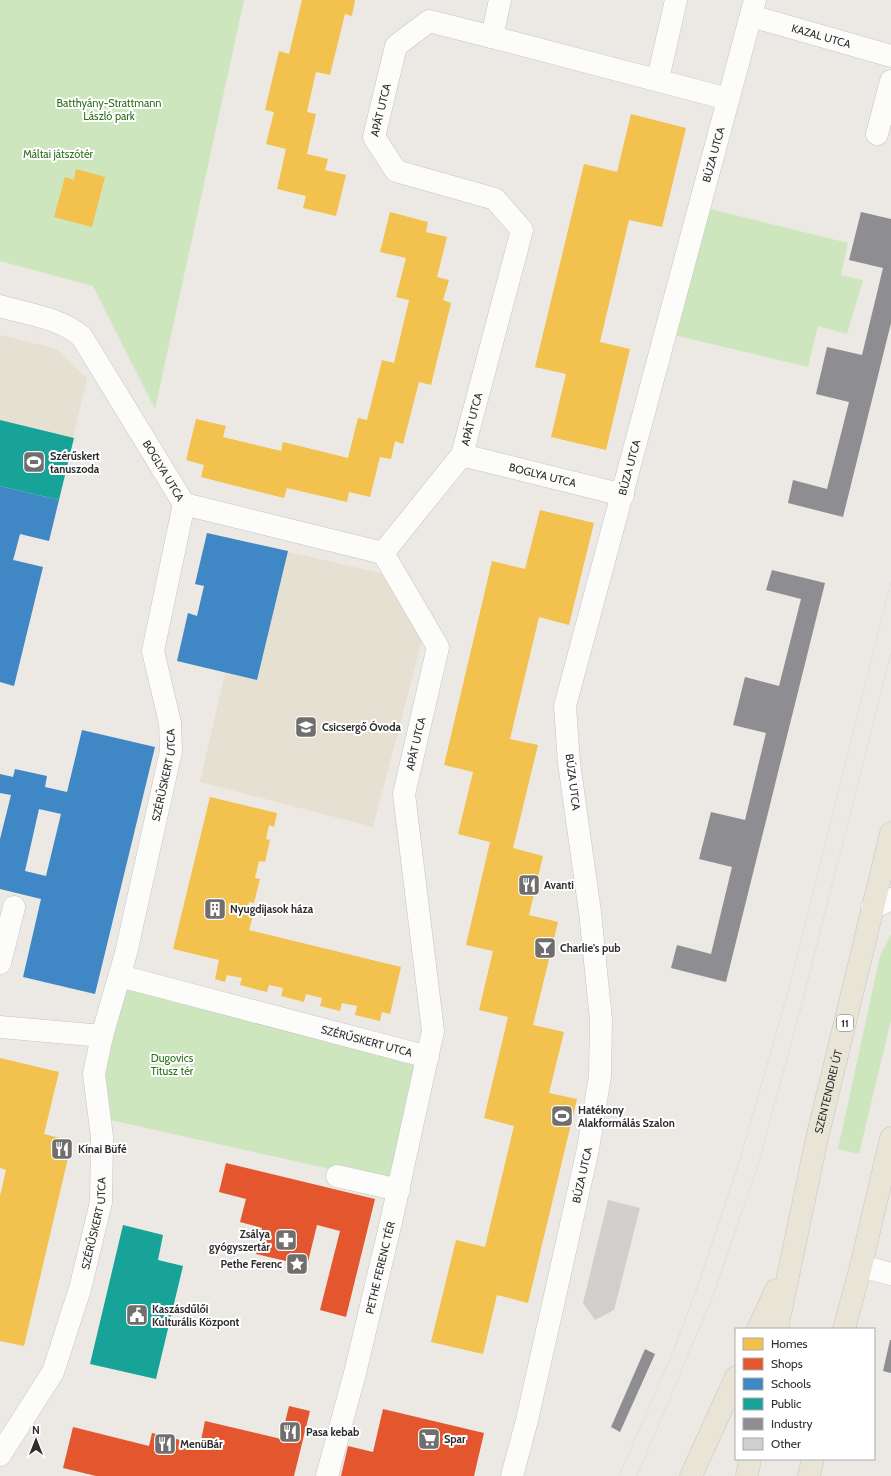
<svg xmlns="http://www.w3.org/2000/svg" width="891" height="1476" viewBox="0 0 891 1476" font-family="Cabin,sans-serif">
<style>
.education{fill:#e6e0d3}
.green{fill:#cee6be}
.homes{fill:#f2c14e}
.shops{fill:#e4572e}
.schools{fill:#3f88c5;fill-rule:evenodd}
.public{fill:#17a398}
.industry{fill:#8d8d92}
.building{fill:#d1cecb}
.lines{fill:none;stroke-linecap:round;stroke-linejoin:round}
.minor-casing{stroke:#c5c4c5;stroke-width:23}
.major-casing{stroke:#c6c5c4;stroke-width:23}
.minor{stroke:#fcfcfb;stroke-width:22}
.major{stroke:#e8e4d6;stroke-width:22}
.tram{stroke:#dfdfe1;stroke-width:1}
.labels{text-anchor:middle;stroke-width:4;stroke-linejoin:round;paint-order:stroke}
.shield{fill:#fff;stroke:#6d6d6d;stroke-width:1}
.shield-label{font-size:10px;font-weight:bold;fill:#2e2e2e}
.street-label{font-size:11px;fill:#2e2e2e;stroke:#fff}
.park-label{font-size:11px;fill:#2c6e1b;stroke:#fff}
.poi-label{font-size:11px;font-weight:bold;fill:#2e2e2e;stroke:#fff;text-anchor:start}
</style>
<rect width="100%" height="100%" fill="#ece8e4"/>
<!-- education -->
<path class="education" d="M 0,335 L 57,349 L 87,378 L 49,541 L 20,534 L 14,559 L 43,567 L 14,686 L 0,682 Z
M 207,533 L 384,574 L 423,637 L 373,827 L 200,782 L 225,673 L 177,661 L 188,613 L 197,615 L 204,586 L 195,584 Z"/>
<!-- green -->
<path class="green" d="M 0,0 L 244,0 L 155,409 L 93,286 L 0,261 Z
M 706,208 L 848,243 L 841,275 L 863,280 L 847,334 L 818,326 L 808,367 L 674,335 Z
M 891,934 L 891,1020 L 859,1154 L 838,1149 L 880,956 Z
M 124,982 L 420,1062 L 392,1183 L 106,1119 L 100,1074 Z"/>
<!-- homes -->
<path class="homes" d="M 302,0 L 355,0 L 352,16 L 345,14 L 330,75 L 316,72 L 307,112 L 316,114 L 307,154 L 328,159 L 325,170 L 346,175 L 336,216 L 303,208 L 306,196 L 277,189 L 286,149 L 266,144 L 274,112 L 265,110 L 279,51 L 289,54 Z
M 631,114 L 686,128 L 662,227 L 629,220 L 600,342 L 630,349 L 606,450 L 551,437 L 566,374 L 535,367 L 584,164 L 617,172 Z
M 76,169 L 105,177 L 92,227 L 54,217 L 65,177 L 74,180 Z
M 390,212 L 428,222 L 426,232 L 447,237 L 437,277 L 449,280 L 443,300 L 451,303 L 431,385 L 419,382 L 403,444 L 395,441 L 391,459 L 380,457 L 370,497 L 349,492 L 347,502 L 287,488 L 284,498 L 201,477 L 204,465 L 186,460 L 196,419 L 226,426 L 223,437 L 281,451 L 283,442 L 348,458 L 358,418 L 367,420 L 382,360 L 394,363 L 409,300 L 396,297 L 406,258 L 380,252 Z
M 540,510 L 594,523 L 569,625 L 539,617 L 510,739 L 538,745 L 513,848 L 543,856 L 529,915 L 558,922 L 533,1025 L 564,1032 L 549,1093 L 577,1099 L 528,1303 L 497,1295 L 483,1354 L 431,1342 L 456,1240 L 485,1247 L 514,1126 L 484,1118 L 508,1017 L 479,1010 L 493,951 L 466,945 L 490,842 L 458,834 L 473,772 L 444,765 L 492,561 L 525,569 Z
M 210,797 L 277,813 L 274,827 L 269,825 L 266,839 L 270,840 L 265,862 L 259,861 L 255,878 L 260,879 L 254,903 L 249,902 L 246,915 L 253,916 L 249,930 L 401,967 L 390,1014 L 382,1012 L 380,1021 L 355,1015 L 357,1006 L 342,1003 L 340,1011 L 320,1006 L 322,998 L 306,994 L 304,1002 L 281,996 L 283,988 L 269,985 L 267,992 L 240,985 L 242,978 L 227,975 L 225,982 L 215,979 L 219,960 L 173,949 Z
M 0,1058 L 59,1072 L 44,1134 L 72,1141 L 24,1346 L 0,1341 L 0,1196 L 6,1170 L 0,1168 Z"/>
<!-- shops -->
<path class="shops" d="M 226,1163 L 375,1199 L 346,1317 L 320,1310 L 340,1231 L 317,1225 L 307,1266 L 256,1254 L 262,1228 L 240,1222 L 246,1199 L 219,1192 Z
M 289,1406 L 310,1411 L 294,1476 L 96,1476 L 63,1468 L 73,1427 L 149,1446 L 152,1433 L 200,1445 L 205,1421 L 281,1439 Z
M 383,1409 L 484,1433 L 474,1476 L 341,1476 L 348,1446 L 373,1452 Z"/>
<!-- schools -->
<path class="schools" d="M 0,486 L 59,500 L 49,541 L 20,534 L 15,553 L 13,560 L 43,567 L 14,686 L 0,682 Z
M 207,533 L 288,551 L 257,680 L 177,661 L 188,613 L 197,616 L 204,586 L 195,584 Z
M 82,730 L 155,747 L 95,994 L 23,977 L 41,899 L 0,889 L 0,839 L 11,795 L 0,793 L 0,774 L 13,777 L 15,769 L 47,776 L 45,787 L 67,792 ZM 39,809 L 61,814 L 46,876 L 25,871 Z"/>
<!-- public -->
<path class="public" d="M 0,420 L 74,438 L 59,500 L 0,486 Z
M 123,1225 L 163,1235 L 158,1260 L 183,1266 L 156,1379 L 90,1364 Z"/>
<!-- industry -->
<path class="industry" d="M 861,212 L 891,219 L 891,323 L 843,517 L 788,503 L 793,480 L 827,489 L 849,402 L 816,394 L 827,347 L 862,355 L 883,268 L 849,260 Z
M 772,570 L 825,583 L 726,982 L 671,968 L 677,945 L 711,954 L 732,867 L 699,859 L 711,812 L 745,820 L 766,733 L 733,725 L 745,677 L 779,686 L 801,599 L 766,590 Z
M 890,1340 L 891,1340 L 891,1373 L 883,1371 Z
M 645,1349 L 655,1354 L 620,1432 L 611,1427 Z"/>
<!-- building -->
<path class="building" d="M 608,1200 L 640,1208 L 614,1310 L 595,1320 L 583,1303 Z"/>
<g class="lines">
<!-- minor casing -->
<g class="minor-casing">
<g id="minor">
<path id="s1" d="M 751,16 L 891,56"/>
<path d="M 492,37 L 728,99"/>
<path d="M 658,79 L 676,0"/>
<path d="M 877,134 L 891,81"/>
<path id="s2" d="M 0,306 C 27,314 61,318 82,337 L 184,504 L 383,553"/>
<path id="s3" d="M 462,455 L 623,495"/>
<path id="s4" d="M 383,553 L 462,455 L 522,230 L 495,199 L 396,171 L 374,137 L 396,46 L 429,21 L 492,37 L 500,0"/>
<path d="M 872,908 L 891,899"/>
<path d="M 0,963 L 14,907"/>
<path id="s5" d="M 120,976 L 428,1057"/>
<path d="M 0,1027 L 102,1036"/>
<path d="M 337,1176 L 399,1190"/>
<path d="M 861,1266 L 891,1274"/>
<path id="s6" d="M 0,1455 L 53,1372 L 80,1289 L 101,1202 L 102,1137 L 94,1074 L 102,1036 L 126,953 L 171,751 L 170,723 L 153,651 L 184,504"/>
<path id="s7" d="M 327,1476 L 355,1373 L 391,1222 L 433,1031 L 404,794 L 438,647 L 383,553"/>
<path id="s8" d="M 512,1476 L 527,1420 L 588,1149 L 600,1076 L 601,1020 L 590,912 L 569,763 L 565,706 L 755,0"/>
</g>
</g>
<!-- major casing -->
<g class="major-casing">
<g id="major">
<path d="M 758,1329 L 776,1290"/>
<path id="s9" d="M 777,1329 L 817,1138 L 891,833"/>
<path d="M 844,1329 L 861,1266 L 891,1138"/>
<path d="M 691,1476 L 736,1377"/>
<path d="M 747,1476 L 750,1459"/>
<path d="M 809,1476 L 813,1459"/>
</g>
</g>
<!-- minor -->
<use href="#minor" class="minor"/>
<!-- major -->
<use href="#major" class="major"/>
<!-- tram -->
<path class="tram" d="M 619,1476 L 673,1352 L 697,1288 L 740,1159 L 791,981 L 891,582
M 637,1476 L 713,1296 L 758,1165 L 801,1007 L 891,653"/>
</g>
<!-- icons -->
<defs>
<g id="stadium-square" transform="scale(1.15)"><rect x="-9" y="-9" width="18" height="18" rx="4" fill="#706f6e" stroke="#fff"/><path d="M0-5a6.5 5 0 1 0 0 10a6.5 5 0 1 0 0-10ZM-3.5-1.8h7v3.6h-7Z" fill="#fff"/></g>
<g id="school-square" transform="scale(1.15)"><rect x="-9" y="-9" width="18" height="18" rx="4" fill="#706f6e" stroke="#fff"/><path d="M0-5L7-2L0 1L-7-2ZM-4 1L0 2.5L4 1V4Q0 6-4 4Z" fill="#fff"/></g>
<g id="restaurant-square" transform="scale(1.15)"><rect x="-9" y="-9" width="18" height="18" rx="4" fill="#706f6e" stroke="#fff"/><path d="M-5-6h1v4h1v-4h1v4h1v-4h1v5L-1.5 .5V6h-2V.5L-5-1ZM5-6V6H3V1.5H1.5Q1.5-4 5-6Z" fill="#fff"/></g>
<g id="building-square" transform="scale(1.15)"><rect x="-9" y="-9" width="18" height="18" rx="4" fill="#706f6e" stroke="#fff"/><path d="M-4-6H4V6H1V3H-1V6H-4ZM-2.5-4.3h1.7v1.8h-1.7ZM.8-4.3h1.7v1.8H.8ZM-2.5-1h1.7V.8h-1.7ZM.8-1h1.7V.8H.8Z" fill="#fff"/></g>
<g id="bar-square" transform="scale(1.15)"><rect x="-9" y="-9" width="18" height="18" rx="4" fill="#706f6e" stroke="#fff"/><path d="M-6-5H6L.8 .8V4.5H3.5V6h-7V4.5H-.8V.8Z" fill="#fff"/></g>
<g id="pharmacy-square" transform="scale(1.15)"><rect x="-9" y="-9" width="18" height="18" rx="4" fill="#706f6e" stroke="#fff"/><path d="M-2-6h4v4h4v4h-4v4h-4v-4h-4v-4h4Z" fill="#fff"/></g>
<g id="sight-square" transform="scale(1.15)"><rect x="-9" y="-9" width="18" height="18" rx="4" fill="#706f6e" stroke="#fff"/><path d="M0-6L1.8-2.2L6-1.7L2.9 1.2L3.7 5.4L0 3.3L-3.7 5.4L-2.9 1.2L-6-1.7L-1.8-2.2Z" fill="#fff"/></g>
<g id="civic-square" transform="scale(1.15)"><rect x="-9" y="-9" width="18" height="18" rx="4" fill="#706f6e" stroke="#fff"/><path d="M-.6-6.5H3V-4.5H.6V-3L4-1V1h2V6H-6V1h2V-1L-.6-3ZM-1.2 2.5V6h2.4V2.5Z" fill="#fff"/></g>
<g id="supermarket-square" transform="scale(1.15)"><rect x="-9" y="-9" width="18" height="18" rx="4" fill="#706f6e" stroke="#fff"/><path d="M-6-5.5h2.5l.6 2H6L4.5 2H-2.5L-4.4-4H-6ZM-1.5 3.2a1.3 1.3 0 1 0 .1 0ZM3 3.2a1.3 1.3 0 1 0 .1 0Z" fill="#fff"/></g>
</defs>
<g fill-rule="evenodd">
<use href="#stadium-square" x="34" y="462"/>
<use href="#school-square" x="306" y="727"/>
<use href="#restaurant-square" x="529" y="885"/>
<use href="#building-square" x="215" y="909"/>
<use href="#bar-square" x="545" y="948"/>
<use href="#stadium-square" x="562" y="1116"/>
<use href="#restaurant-square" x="62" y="1149"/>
<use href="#pharmacy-square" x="286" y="1240"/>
<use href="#sight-square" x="297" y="1264"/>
<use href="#civic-square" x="137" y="1315"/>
<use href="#restaurant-square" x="290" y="1432"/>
<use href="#supermarket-square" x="429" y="1439"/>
<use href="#restaurant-square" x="165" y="1444"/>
</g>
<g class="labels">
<!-- shield labels -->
<rect class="shield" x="837" y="1015" width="16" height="16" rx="3"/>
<g class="shield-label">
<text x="845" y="1027">11</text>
</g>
<!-- street labels -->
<g class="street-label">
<text dy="4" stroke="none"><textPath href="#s1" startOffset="73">KAZAL UTCA</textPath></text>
<text dy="4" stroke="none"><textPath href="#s4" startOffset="571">APÁT UTCA</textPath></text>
<text dy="4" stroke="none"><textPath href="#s8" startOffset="1353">BÚZA UTCA</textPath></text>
<text dy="4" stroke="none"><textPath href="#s4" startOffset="163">APÁT UTCA</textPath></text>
<text dy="4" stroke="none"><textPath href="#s8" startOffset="1029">BÚZA UTCA</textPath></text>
<text dy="4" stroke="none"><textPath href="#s2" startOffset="245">BOGLYA UTCA</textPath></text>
<text dy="4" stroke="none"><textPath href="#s3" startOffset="83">BOGLYA UTCA</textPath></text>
<text dy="4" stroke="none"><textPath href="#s7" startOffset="748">APÁT UTCA</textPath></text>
<text dy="4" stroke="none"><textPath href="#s6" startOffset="711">SZÉRŰSKERT UTCA</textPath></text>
<text transform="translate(573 782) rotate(83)" y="4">BÚZA UTCA</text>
<text dy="4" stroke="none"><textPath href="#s5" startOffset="255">SZÉRŰSKERT UTCA</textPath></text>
<text dy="4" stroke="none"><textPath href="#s9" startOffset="243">SZENTENDREI ÚT</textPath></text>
<text dy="4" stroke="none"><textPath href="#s8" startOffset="309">BÚZA UTCA</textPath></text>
<text dy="4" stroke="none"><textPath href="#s6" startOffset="253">SZÉRŰSKERT UTCA</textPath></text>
<text dy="4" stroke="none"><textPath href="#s7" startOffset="215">PETHE FERENC TÉR</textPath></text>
</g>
<!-- park labels -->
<g class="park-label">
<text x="109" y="107">Batthyány-Strattmann<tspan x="109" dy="13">László park</tspan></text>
<text x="58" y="158">Máltai játszótér</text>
<text x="172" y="1062">Dugovics<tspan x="172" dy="13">Titusz tér</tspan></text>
</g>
<!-- poi labels -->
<g class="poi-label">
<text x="50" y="460">Szérűskert<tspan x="50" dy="13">tanuszoda</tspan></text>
<text x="322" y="731">Csicsergő Óvoda</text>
<text x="544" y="889">Avanti</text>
<text x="230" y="913">Nyugdíjasok háza</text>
<text x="560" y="952">Charlie's pub</text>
<text x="578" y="1114">Hatékony<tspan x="578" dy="13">Alakformálás Szalon</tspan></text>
<text x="78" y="1153">Kínai Büfé</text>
<text x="270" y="1238" text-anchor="end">Zsálya<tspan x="270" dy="13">gyógyszertár</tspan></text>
<text x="282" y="1268" text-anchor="end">Pethe Ferenc</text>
<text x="152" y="1313">Kaszásdűlői<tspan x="152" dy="13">Kulturális Központ</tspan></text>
<text x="306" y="1436">Pasa kebab</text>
<text x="444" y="1443">Spar</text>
<text x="180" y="1448">MenüBár</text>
</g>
</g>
<!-- legend -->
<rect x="735" y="1328" width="140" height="132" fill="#ffffff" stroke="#ababab"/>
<rect x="743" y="1338" width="20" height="12" fill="#f2c14e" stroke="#ababab"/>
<text x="771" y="1348" font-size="12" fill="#2e2e2e">Homes</text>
<rect x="743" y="1358" width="20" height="12" fill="#e4572e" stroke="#ababab"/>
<text x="771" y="1368" font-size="12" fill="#2e2e2e">Shops</text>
<rect x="743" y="1378" width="20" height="12" fill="#3f88c5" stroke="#ababab"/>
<text x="771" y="1388" font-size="12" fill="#2e2e2e">Schools</text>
<rect x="743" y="1398" width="20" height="12" fill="#17a398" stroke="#ababab"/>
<text x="771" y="1408" font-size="12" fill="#2e2e2e">Public</text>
<rect x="743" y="1418" width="20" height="12" fill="#8d8d92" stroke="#ababab"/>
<text x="771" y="1428" font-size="12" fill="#2e2e2e">Industry</text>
<rect x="743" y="1438" width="20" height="12" fill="#d1cecb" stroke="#ababab"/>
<text x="771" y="1448" font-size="12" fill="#2e2e2e">Other</text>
<!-- north arrow -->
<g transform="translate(36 1440)" stroke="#ffffff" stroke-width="3" paint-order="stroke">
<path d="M0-3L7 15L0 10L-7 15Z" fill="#2e2e2e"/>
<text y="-6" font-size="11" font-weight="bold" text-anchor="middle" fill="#2e2e2e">N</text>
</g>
</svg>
